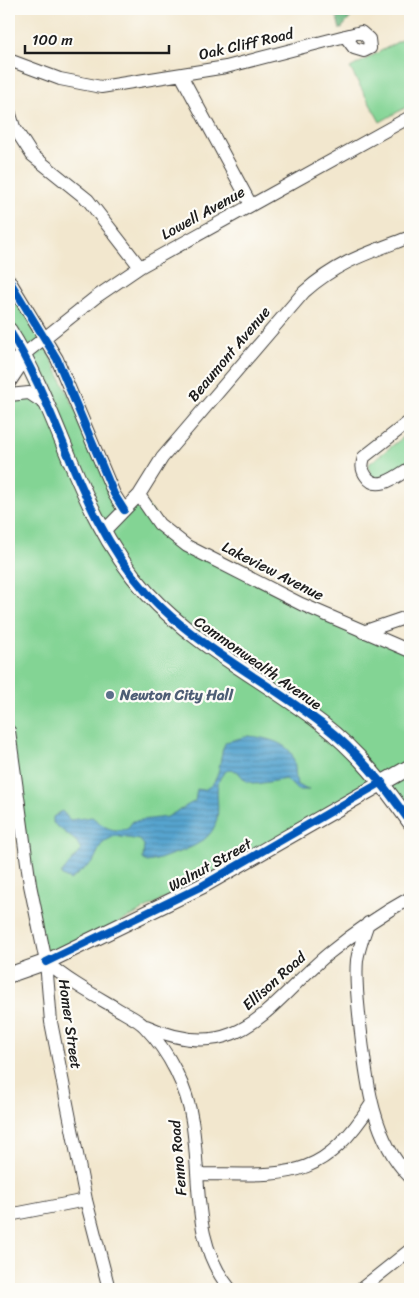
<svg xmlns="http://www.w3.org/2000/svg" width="419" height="1298" viewBox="0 0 419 1298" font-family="Sriracha,sans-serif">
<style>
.forest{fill:url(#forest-crowns);stroke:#43694d}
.park{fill:#83d494;stroke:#507858}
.water{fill:url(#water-rules);stroke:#396076}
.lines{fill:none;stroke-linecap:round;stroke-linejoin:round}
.minor-casing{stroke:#3c3a37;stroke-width:14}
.major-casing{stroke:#3c3a37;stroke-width:17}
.minor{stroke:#fff;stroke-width:12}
.major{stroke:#fff;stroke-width:15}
.cycleway-casing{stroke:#fdfcf7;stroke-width:11}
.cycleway{stroke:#0057b8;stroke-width:8}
.service-dot{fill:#5c6f8a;stroke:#fdfcf7;stroke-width:2}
.labels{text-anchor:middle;stroke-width:4.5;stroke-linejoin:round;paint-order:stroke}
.street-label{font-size:15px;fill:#1c1c1c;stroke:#fdfcf7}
.service-label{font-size:15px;font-weight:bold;fill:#4e5e75;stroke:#fdfcf7;text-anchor:start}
</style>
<defs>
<pattern id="forest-crowns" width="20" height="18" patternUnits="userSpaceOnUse" patternTransform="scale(1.25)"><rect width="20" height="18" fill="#6ab67e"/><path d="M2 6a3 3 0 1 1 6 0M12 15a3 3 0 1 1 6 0" fill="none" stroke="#569366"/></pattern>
<pattern id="water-rules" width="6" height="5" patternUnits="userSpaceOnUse" patternTransform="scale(1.25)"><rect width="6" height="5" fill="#56a4cf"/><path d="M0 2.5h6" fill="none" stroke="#4685a7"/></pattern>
</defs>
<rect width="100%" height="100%" fill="#fdfcf7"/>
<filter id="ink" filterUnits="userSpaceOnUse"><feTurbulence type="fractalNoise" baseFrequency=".02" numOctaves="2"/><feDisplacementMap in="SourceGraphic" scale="10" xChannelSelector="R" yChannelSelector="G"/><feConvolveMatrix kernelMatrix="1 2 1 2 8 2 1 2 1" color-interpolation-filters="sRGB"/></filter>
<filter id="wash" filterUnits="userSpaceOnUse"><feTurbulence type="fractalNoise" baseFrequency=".0096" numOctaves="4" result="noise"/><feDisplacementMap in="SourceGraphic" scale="20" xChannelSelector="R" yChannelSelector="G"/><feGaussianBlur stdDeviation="1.12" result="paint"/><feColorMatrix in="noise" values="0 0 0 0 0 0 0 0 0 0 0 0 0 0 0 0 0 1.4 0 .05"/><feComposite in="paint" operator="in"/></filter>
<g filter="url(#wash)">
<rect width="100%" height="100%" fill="#f2e7ce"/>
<!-- forest -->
<path class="forest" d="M 335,9 L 358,9 L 340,30 Z"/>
<!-- park -->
<path class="park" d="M 410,35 L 410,105 L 380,122 L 350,68 Z
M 9,281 L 26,305 L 123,510 L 139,495 L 172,536 L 410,651 L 410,822 L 382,782 L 46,962 L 9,731 L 9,395 L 37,396 L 9,330 Z
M 410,432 L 410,462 L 380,478 L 372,477 L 368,466 L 370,463 Z"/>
<!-- water -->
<path class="water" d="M 248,736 C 262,737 288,742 293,757 C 296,767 295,776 297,785 L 309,790 L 297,790 L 286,779 L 256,784 L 246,781 L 237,771 L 228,770 C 198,789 249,832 173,854 C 165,857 156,861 147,862 L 143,859 L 144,845 L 140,840 L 115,836 L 107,840 L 101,845 L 93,862 L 70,880 L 62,876 L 61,874 L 81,850 L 77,842 L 53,823 L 53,817 L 62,811 L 70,820 L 92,817 C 104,826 110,833 127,829 L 133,821 L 167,817 L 195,801 L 197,789 L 203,790 C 224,783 217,756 226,742 Z"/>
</g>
<g filter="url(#ink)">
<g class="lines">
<!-- minor casing -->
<g class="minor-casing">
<path id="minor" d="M 9,60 L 60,79 L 101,87 L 226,67 L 361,32 L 369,39 L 370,48 L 364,51 L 354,48 L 345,36
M 181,75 L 251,205
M 9,111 L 14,127 L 32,155 L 88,200 L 140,267
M 9,280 L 57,359 L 114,494 L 124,510
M 9,363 L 23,355 L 96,297 L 140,267 L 410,117
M 9,383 L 19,368 L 23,355
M 9,395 L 29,393 L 47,405
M 410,421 L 364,457 C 362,464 361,469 366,476 C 377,493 397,476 410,468
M 139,495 L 159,524 L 187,546 L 301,604 L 410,651
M 103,532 L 139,495 L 162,458 L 304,292 C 339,261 368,253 410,237
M 363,632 L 410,616
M 9,731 L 30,885 L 46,962 L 51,1022 L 86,1200 L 109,1289
M 368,923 C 364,935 359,947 357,960 C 355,981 358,1003 360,1024 C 366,1076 371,1138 410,1177
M 46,962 C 68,981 92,994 116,1008 C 125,1014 138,1019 145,1027 C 169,1052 187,1087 192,1121 C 202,1179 190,1240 230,1289
M 146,1026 C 239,1068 267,1005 328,954 C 354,933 381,914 410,898
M 197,1174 C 284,1174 320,1185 372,1103
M 9,1215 L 86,1200
M 361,1289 L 410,1250"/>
</g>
<!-- major casing -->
<g class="major-casing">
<path id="major" d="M 9,330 C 63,416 77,515 147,593 C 198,648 264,679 322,724 C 358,752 384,785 410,822
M 9,975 L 46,962 L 202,886 L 410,767"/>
</g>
<!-- minor -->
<use href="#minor" class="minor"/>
<!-- major -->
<use href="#major" class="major"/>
<!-- cycleway casing -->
<g class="cycleway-casing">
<path id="cycleway" d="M 9,280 L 57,359 L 114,494 L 124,510
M 9,330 C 63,416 77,515 147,593 C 198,648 264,679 322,724 C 358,752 384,785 410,822
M 46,962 L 202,886 L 382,782"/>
</g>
<!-- cycleway -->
<use href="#cycleway" class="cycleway"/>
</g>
</g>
<!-- markers -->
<circle class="service-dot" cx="110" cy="695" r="5"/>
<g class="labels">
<!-- street labels -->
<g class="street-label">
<text transform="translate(246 44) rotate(-13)" y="5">Oak Cliff Road</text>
<text transform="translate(203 213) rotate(-29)" y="5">Lowell Avenue</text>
<text transform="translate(229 354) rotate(-50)" y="5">Beaumont Avenue</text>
<text transform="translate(273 571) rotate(27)" y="5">Lakeview Avenue</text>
<text transform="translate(258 663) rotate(35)" y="5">Commonwealth Avenue</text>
<text transform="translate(210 865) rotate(-29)" y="5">Walnut Street</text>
<text transform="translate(274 981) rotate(-42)" y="5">Ellison Road</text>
<text transform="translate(70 1024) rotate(82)" y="5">Homer Street</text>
<text transform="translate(178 1158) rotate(-95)" y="5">Fenno Road</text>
</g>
<!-- service labels -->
<g class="service-label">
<text x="120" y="700">Newton City Hall</text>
</g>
</g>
<!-- margin -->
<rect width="419" height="1298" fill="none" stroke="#fdfcf7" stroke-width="30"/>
<!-- scale -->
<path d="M25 45v8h144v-8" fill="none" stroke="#1c1c1c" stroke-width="2.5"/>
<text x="32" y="45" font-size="15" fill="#1c1c1c" stroke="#fdfcf7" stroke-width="4" paint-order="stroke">100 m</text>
</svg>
